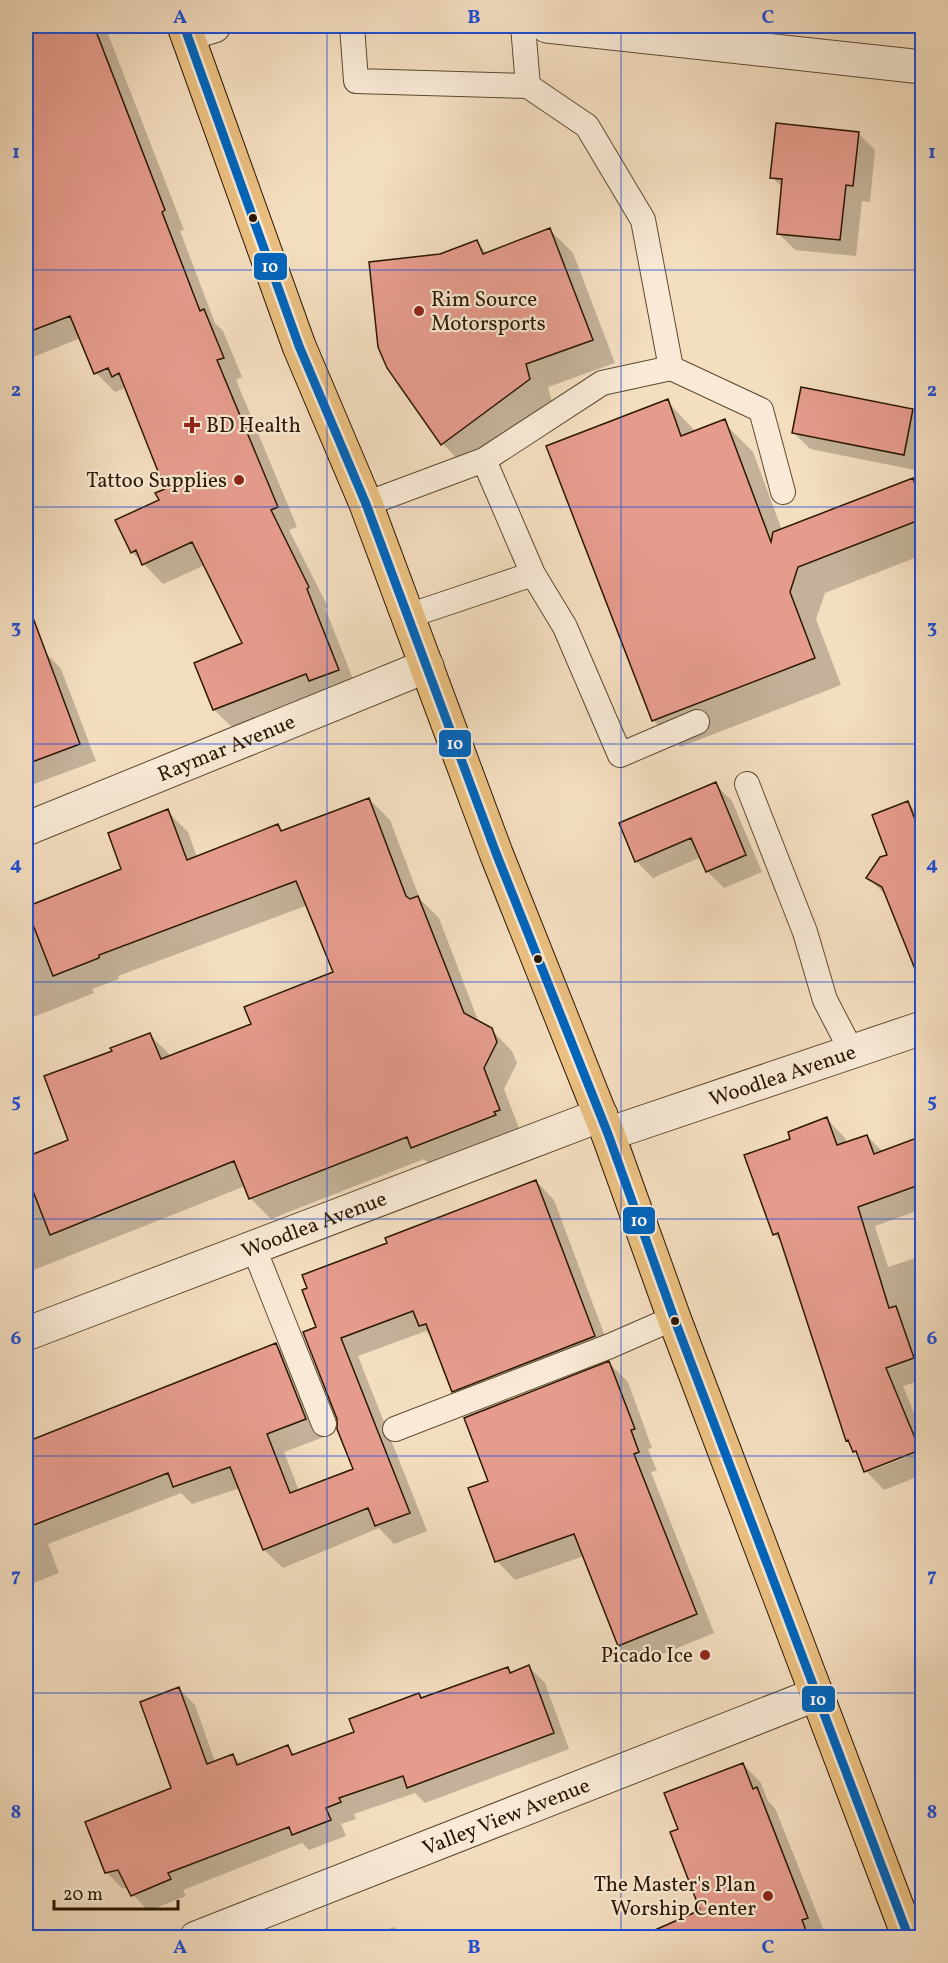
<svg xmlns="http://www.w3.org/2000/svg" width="948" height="1963" viewBox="0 0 948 1963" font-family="Vollkorn,serif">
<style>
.shadow{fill:#0003}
.building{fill:#e69c8d;stroke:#2b1700;stroke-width:1.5}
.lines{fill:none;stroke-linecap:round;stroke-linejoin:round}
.service-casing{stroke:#5d4930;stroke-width:26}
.minor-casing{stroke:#5d4930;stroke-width:35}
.primary-casing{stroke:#2b1700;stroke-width:35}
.service{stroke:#f8ead6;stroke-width:24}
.minor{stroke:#f8ead6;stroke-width:33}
.primary{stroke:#eabf80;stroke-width:33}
.bus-1-casing{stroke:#f8ead6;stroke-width:14}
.bus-1{stroke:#0065bd;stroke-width:9}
.grid{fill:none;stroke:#1d4ed8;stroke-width:1.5;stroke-opacity:0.55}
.bus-dot{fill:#2b1700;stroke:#f8ead6;stroke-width:2}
.poi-dot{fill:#8f2418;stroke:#f8ead6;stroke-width:2}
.labels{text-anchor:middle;stroke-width:4.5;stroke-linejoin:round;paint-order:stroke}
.poi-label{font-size:21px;fill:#2b1700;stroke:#f8ead6;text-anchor:end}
.street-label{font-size:21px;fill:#2b1700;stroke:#f8ead6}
.line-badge{stroke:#f8ead6;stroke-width:2}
.badge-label{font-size:16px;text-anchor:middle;font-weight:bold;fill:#fff}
.neatline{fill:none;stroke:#1d4ed8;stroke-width:2}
.grid-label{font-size:20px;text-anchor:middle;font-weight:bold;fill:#1d4ed8}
</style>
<rect width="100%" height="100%" fill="#f4dec0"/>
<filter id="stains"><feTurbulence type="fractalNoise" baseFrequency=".00333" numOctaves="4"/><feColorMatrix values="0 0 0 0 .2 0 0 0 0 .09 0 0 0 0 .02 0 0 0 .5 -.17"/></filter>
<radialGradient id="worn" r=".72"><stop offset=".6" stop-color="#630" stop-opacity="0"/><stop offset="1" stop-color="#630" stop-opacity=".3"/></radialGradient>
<!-- shadow -->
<path class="shadow" d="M 26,26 L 105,26 L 184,230 L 180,231 L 215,323 L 223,331 L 242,377 L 236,380 L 297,527 L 289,530 L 328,607 L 325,608 L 357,689 L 234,729 L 214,710 L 196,663 L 244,644 L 205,565 L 163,584 L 132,552 L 167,490 L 125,388 L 115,392 L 96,373 L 81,338 L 33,357 L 26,349 Z
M 858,133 L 875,150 L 870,202 L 862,201 L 856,256 L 795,250 L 778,233 L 783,188 L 772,177 Z
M 550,230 L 573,253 L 615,363 L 548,387 L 552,402 L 465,467 L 443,444 L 388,367 L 440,255 L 476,242 L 488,254 Z
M 667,401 L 696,432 L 726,425 L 753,452 L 782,530 L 913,480 L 922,490 L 922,555 L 825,593 L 816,619 L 841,685 L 680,747 L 653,720 Z
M 912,410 L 922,420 L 920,471 L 810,449 L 793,432 Z
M 45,652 L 61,669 L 96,761 L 26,787 L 26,659 Z
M 715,784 L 732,801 L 762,872 L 724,888 L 707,871 L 701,857 L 653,878 L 636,861 Z
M 369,799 L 390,820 L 420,899 L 439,918 L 479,1023 L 491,1029 L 512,1051 L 517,1063 L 504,1089 L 520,1131 L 433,1168 L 424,1159 L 271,1219 L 250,1198 L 245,1186 L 26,1273 L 26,1158 L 70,1141 L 150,1035 L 171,1056 L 253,1025 L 335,973 L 308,905 L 118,976 L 119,979 L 92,989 L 94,993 L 26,1020 L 26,908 L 123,870 L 167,811 L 188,832 L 197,857 L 278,826 L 284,832 Z
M 908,803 L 922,818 L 922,947 L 920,948 L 888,897 L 868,878 L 889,856 Z
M 827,1119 L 845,1138 L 847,1143 L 867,1136 L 883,1152 L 922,1138 L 922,1209 L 875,1226 L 888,1267 L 922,1256 L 922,1380 L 903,1386 L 922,1433 L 922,1447 L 871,1468 L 873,1470 L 922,1451 L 922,1485 L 919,1476 L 884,1490 L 866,1471 L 860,1456 L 847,1440 L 783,1244 L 774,1234 L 792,1140 Z
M 536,1181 L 554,1200 L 612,1355 L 472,1409 L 454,1391 L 433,1339 L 426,1331 L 358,1356 L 427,1531 L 394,1544 L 379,1528 L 283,1568 L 264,1550 L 240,1488 L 192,1504 L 181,1493 L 48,1544 L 59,1573 L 26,1586 L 26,1444 L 276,1345 L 294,1363 L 324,1437 L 284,1452 L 299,1491 L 355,1469 L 339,1418 L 318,1328 L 389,1244 Z
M 609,1363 L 628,1382 L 652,1448 L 648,1449 L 657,1471 L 651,1472 L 714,1633 L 638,1664 L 619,1646 L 584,1556 L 515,1580 L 497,1561 L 490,1482 Z
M 529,1667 L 545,1683 L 569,1749 L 425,1803 L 415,1793 L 354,1814 L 356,1819 L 341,1824 L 346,1836 L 309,1850 L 302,1843 L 183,1890 L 186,1896 L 148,1911 L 127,1888 L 122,1888 L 106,1872 L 173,1789 L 179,1689 L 195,1705 L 215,1762 L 233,1756 L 242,1765 L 288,1747 L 295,1755 L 355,1733 L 419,1695 L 423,1699 L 508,1668 L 513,1673 Z
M 743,1764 L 761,1783 L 768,1801 L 775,1808 L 826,1936 L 633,1938 L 702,1911 L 680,1830 Z
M 394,1927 L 405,1938 L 367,1938 Z"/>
<!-- building -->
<path class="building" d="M 26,26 L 94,26 L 165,210 L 162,212 L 200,311 L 204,309 L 224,358 L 217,360 L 278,507 L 271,510 L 309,587 L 307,589 L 339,670 L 309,681 L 306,674 L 213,710 L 194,663 L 242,643 L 192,542 L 142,565 L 136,550 L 131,553 L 115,520 L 159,500 L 155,493 L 165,489 L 119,373 L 112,377 L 108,368 L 94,374 L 70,316 L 26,333 Z
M 776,123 L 859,132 L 853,186 L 846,185 L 840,240 L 777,234 L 782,179 L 770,178 Z
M 550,228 L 593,340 L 526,364 L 530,379 L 441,445 L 387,368 L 378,347 L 369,262 L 440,254 L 477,240 L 483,254 Z
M 801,387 L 913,409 L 904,455 L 792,433 Z
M 668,399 L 681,436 L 725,419 L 771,542 L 773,532 L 913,478 L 922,504 L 922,519 L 798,567 L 790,592 L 815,658 L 652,721 L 546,446 Z
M 29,607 L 80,744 L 32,762 L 26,744 L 26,608 Z
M 716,782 L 746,855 L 706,872 L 691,838 L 635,862 L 619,823 Z
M 369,798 L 406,896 L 410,899 L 418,896 L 464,1013 L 492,1028 L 497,1042 L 484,1068 L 500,1110 L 494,1112 L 496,1115 L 411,1148 L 407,1137 L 249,1199 L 234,1161 L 50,1235 L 26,1173 L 26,1157 L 68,1140 L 44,1076 L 112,1051 L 110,1048 L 150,1033 L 161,1059 L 251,1024 L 244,1007 L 333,972 L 296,881 L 99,955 L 99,958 L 53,976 L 26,907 L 121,869 L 108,833 L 168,809 L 187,860 L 278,824 L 281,831 Z
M 908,801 L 922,838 L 922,978 L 919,979 L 882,887 L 866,878 L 880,857 L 887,855 L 872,815 Z
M 827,1117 L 837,1145 L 867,1135 L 874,1154 L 922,1136 L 922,1184 L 858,1207 L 889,1308 L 896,1306 L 914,1358 L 886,1368 L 920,1450 L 864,1472 L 856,1451 L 853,1452 L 848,1440 L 846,1441 L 778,1233 L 773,1235 L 744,1155 L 790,1139 L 788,1132 Z
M 536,1180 L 595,1336 L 452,1392 L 426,1324 L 419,1326 L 413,1311 L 341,1338 L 410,1513 L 375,1526 L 368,1508 L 263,1550 L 230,1467 L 173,1487 L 168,1473 L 26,1528 L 26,1442 L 276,1343 L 306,1419 L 267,1434 L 290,1493 L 353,1469 L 337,1429 L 337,1419 L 303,1332 L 316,1327 L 302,1290 L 307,1288 L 302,1275 L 387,1243 L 385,1238 Z
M 609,1361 L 635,1429 L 631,1430 L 639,1452 L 634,1454 L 697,1614 L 618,1646 L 574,1534 L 495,1562 L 468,1488 L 488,1481 L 464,1418 Z
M 529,1665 L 554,1733 L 407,1788 L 403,1776 L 339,1798 L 341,1802 L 326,1808 L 331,1820 L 292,1835 L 289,1827 L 168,1873 L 171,1879 L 131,1896 L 118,1870 L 105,1873 L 85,1822 L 171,1788 L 140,1702 L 179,1687 L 207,1764 L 233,1754 L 237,1765 L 288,1745 L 292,1755 L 354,1732 L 349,1719 L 419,1693 L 421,1698 L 508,1667 L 510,1673 Z
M 743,1763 L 753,1789 L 757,1787 L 808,1918 L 802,1920 L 809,1938 L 637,1938 L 700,1910 L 670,1832 L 678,1829 L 664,1793 Z"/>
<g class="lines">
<!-- service casing -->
<g class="service-casing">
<path id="service" d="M 352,26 L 356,81 L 528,86 L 587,126 L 643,220 L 671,368
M 523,26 L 528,86
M 484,460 L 602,383 L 671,368 L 761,410 L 783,492
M 366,504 L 484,460 L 533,574 L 408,616
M 533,574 L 565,627 L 620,755 L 697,722
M 747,784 L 805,932 L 825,1000 L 852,1052
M 253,1246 L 324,1424
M 395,1429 L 610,1346 L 674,1318"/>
</g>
<!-- minor casing -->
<g class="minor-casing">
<g id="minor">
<path d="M 547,26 L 922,67"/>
<path d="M 187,34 L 214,26"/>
<path id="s1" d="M 26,829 L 427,666"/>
<path id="s2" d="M 608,1134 L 922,1028"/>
<path id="s3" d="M 26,1334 L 601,1115"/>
<path id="s4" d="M 196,1938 L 817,1694"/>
</g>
</g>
<!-- primary casing -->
<g class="primary-casing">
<path id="primary" d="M 184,26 L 299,346 L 366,504 L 496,853 L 608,1134 L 674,1318 L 909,1938"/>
</g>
<!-- service -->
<use href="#service" class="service"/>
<!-- minor -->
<use href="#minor" class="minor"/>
<!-- primary -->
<use href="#primary" class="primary"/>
<!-- bus-1 casing -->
<g class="bus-1-casing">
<path id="bus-1" d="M 184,26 L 299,346 L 366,504 L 496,853 L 608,1134 L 674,1318 L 909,1938"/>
</g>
<!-- bus-1 -->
<use href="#bus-1" class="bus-1"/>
</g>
<!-- grid -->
<path class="grid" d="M 327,26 L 327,1938M 621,26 L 621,1938M 26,270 L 922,270M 26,507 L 922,507M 26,744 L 922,744M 26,982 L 922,982M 26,1219 L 922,1219M 26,1456 L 922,1456M 26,1693 L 922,1693"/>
<!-- markers -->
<g class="bus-dot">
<circle cx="253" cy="218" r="5"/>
<circle cx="538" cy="959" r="5"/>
<circle cx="675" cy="1321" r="5"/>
</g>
<g class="poi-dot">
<circle cx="419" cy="311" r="6"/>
<path d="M189 416h6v6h6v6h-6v6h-6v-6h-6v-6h6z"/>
<circle cx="239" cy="480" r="6"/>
<circle cx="705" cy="1655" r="6"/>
<circle cx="768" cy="1896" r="6"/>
</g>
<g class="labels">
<!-- poi labels -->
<g class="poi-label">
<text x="431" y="306" text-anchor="start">Rim Source<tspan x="431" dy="24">Motorsports</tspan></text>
<text x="206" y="432" text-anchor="start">BD Health</text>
<text x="227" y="487">Tattoo Supplies</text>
<text x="693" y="1662">Picado Ice</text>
<text x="756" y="1891">The Master's Plan<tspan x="756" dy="24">Worship Center</tspan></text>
</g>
<!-- street labels -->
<g class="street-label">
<text dy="7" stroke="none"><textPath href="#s1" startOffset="216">Raymar Avenue</textPath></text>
<text dy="7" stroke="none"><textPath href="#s2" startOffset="184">Woodlea Avenue</textPath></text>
<text dy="7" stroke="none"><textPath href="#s3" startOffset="308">Woodlea Avenue</textPath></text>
<text dy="7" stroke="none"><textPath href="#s4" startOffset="333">Valley View Avenue</textPath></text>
</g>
</g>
<g class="line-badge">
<rect x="253" y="252" width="35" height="29" rx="6" fill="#0065bd"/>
<rect x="438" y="729" width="34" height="29" rx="6" fill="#0065bd"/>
<rect x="622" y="1206" width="34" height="29" rx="6" fill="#0065bd"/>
<rect x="801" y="1685" width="35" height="28" rx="6" fill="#0065bd"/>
</g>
<g class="badge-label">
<text x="270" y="272">10</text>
<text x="455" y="749">10</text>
<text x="639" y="1226">10</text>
<text x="818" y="1705">10</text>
</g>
<!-- margin -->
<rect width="948" height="1963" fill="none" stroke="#f4dec0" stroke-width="66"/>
<!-- scale -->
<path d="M54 1900v9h124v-9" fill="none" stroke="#2b1700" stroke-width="3"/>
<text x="63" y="1900" font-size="18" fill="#2b1700" stroke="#f8ead6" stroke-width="4.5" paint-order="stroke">20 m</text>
<rect x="33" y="33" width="882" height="1897" class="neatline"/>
<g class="grid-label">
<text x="180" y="23">A</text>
<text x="474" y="23">B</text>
<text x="768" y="23">C</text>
<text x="16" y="158">1</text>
<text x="932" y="158">1</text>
<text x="16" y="396">2</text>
<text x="932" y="396">2</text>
<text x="16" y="633">3</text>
<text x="932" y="633">3</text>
<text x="16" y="870">4</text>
<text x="932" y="870">4</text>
<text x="16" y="1107">5</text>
<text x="932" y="1107">5</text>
<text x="16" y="1344">6</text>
<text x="932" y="1344">6</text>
<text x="16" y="1581">7</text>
<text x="932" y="1581">7</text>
<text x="16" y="1818">8</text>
<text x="932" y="1818">8</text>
<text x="180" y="1953">A</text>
<text x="474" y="1953">B</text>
<text x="768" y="1953">C</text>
</g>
<rect width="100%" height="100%" filter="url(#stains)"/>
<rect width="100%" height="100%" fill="url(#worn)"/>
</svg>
